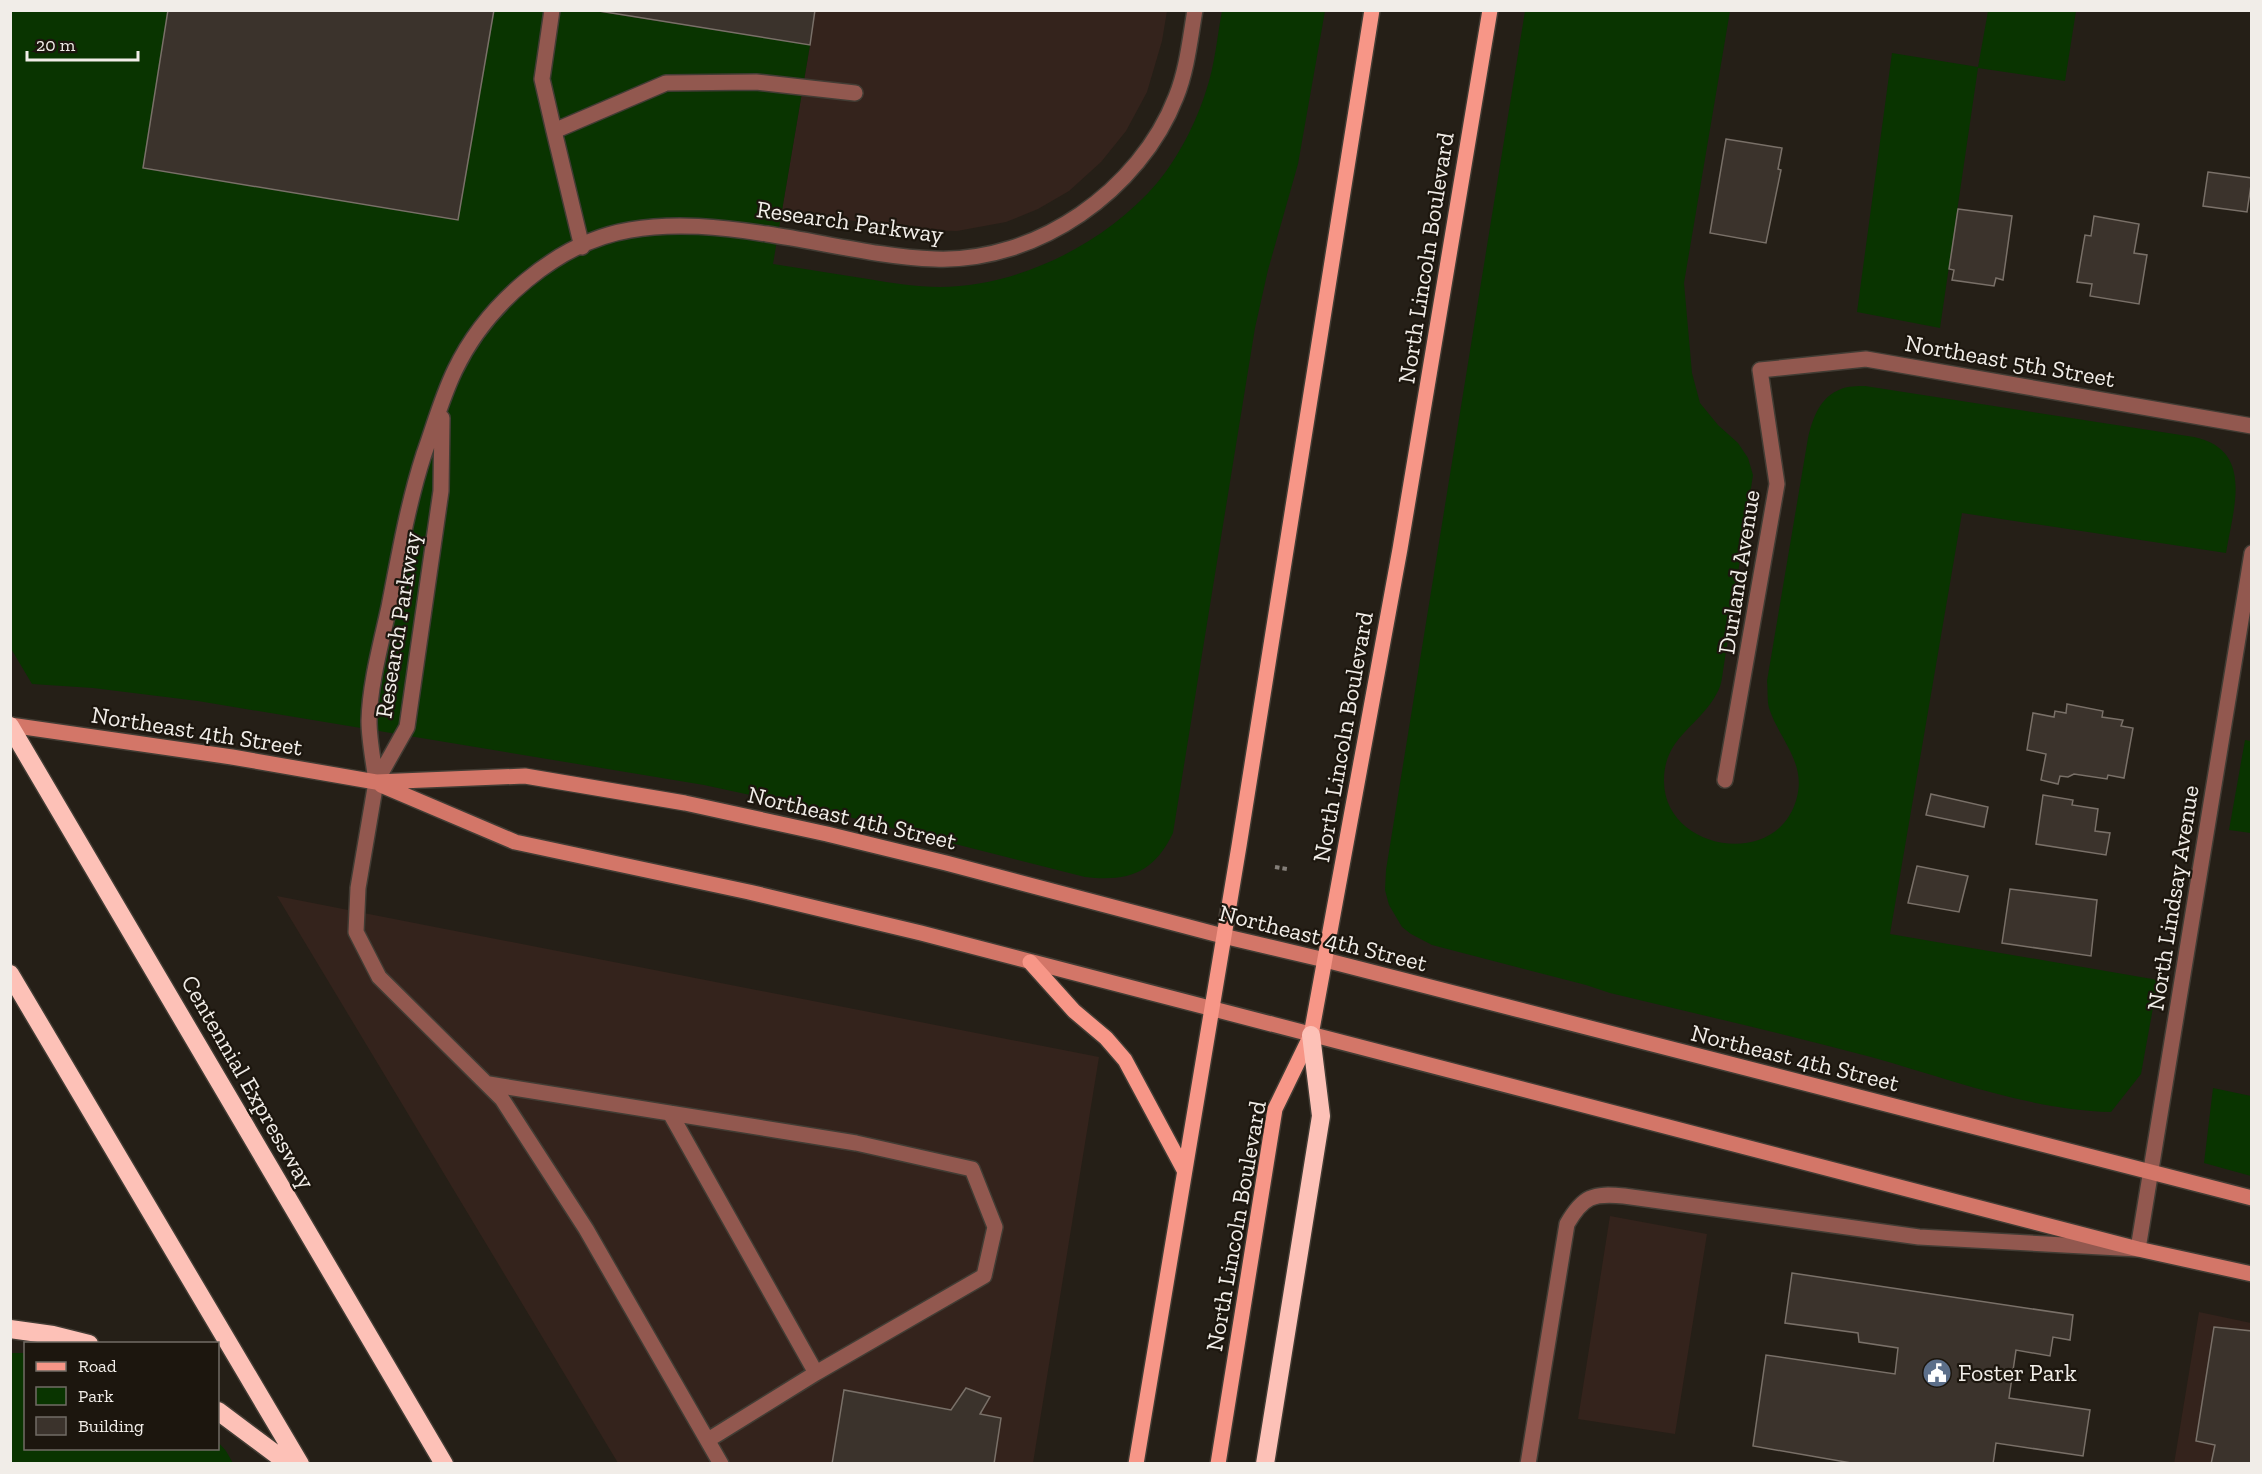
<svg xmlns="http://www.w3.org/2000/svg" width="2262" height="1474" viewBox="0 0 2262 1474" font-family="'Zilla Slab',serif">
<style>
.commercial{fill:#34231c}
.green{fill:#093400}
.building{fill:#3b332c;stroke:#797068;stroke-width:1.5}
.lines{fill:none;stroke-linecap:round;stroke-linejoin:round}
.service-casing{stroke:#423c34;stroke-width:18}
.minor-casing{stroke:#423c34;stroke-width:18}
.secondary-casing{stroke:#423c34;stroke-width:18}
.primary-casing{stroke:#423c34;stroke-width:18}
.motorway-casing{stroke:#423c34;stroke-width:21}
.path{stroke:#847f79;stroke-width:4;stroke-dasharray:4.5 3;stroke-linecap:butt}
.service{stroke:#92584f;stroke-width:15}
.minor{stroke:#92584f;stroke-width:15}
.secondary{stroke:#d37668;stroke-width:15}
.primary{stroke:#f79687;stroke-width:15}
.motorway{stroke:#fdc1b7;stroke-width:18}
.labels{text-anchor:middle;stroke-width:4.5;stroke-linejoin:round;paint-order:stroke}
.street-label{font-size:24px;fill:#f1ede8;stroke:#1c160e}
.poi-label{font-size:24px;fill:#f1ede8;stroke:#1c160e;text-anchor:start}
</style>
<rect width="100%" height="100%" fill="#251f17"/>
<!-- commercial -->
<path class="commercial" d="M 593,11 L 1167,11 L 1162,41 L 1147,92 L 1126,131 L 1101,162 L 1069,191 L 1038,209 L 1006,222 L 957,231 L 914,230 L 782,210 L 810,45 Z
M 277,896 L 1099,1057 L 1033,1463 L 618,1463 Z
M 1610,1216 L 1707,1234 L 1675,1434 L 1578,1419 Z
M 2199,1312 L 2251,1323 L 2251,1463 L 2174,1464 Z"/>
<!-- green -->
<path class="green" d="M 10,11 L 168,11 L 143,168 L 458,220 L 494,11 L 593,11 L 810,45 L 773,264 C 805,269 836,274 868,279 C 892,283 916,287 940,287 C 1020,286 1105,244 1157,183 C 1178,158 1196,123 1206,91 C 1215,65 1217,37 1222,11 L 1325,11 L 1298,164 L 1268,270 L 1255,328 L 1173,833 C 1154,873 1128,882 1085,877 L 837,814 L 704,785 L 198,701 L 93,688 L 32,684 L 10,647 Z
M 1525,11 L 1730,11 L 1684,283 L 1692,373 L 1700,403 L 1718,425 L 1738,443 L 1748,458 L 1753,475 L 1723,671 C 1722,678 1721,687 1717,693 C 1700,726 1664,737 1664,780 C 1663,851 1779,871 1797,797 C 1806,762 1779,739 1769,708 C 1767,700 1768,690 1767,681 L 1808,438 C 1813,417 1820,397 1841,389 C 1848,386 1858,386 1865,386 L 2194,437 C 2255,450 2233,509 2226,553 L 1962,513 L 1890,934 L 2158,980 L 2141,1074 L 2111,1112 C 2029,1110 1950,1079 1871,1057 C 1785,1034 1697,1014 1610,993 L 1586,985 L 1432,945 L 1411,934 L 1402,927 L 1389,905 L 1385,890 L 1386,870 Z
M 1988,11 L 2076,11 L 2065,81 L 1978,68 L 1940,328 L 1857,312 L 1892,53 L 1978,67 Z
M 2245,740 L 2251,741 L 2251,833 L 2229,830 Z
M 2213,1088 L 2251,1096 L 2251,1176 L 2204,1163 Z
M 11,1353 L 25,1353 L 26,1448 L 218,1448 L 218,1442 L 226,1451 L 233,1463 L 11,1463 Z"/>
<!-- building -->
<path class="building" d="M 168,10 L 494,10 L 458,220 L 143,168 Z
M 593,10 L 815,10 L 810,45 Z
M 1726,139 L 1782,148 L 1778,169 L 1781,170 L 1766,243 L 1710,233 Z
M 2208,172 L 2252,178 L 2247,212 L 2203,206 Z
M 1958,209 L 2012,216 L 2003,280 L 1996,278 L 1994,286 L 1952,280 L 1954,270 L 1949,269 Z
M 2094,216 L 2139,224 L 2134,253 L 2147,255 L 2139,304 L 2090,296 L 2092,284 L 2077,282 L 2085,235 L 2091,236 Z
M 2067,704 L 2103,711 L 2102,717 L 2123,720 L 2121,726 L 2133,728 L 2124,778 L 2108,775 L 2107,779 L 2074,774 L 2068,777 L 2060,776 L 2058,784 L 2041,780 L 2046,754 L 2027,750 L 2033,713 L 2054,717 L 2055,711 L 2066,713 Z
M 1931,794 L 1988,807 L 1984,827 L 1926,815 Z
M 2043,795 L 2073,800 L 2072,805 L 2098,809 L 2095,831 L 2110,833 L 2106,855 L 2036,844 Z
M 1917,866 L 1968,876 L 1959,912 L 1908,903 Z
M 2010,889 L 2097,900 L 2091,956 L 2002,943 Z
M 1792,1273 L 2073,1315 L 2070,1340 L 2053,1337 L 2050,1356 L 2016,1350 L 2009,1398 L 2090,1410 L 2083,1456 L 1996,1443 L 1993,1464 L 1857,1464 L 1753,1446 L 1766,1355 L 1895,1374 L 1898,1348 L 1859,1342 L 1858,1333 L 1785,1323 Z
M 2214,1327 L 2252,1331 L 2252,1464 L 2211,1464 L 2215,1445 L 2196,1441 Z
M 966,1388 L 990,1397 L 980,1414 L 1001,1418 L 994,1464 L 832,1464 L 844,1390 L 951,1410 Z"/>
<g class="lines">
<!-- service casing -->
<g class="service-casing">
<path id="service" d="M 552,10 L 542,79 L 554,131
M 582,247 L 554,131 L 666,83 L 756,82 L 855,93
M 376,782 L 358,888 L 356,932 L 379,977 L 502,1099 L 586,1229 L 721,1464
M 489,1084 L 856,1143 L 972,1169 L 995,1227 L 984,1276 L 816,1373 L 708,1440
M 670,1113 L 816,1373"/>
</g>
<!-- minor casing -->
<g class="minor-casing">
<path id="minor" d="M 1725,780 L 1777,484 L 1760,370 L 1866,359 L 2252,426
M 376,782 C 374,763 369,741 369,721 C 370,683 381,644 389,607 C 399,556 408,503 424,454 C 434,426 442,397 455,370 C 486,305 557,242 630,230 C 675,222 722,227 767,234 C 822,242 879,257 935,259 C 1037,263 1140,190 1176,97 C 1187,70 1190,39 1195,10
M 376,782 L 407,727 L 441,491 L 442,418
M 1528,1464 L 1567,1224 C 1583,1196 1593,1193 1624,1196 L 1919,1237 L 2138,1249 L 2252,553"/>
</g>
<!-- secondary casing -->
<g class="secondary-casing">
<path id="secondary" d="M 10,725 L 232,757 L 376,782 L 525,776 L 685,803 L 827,834 L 946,863 L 1223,936 L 1325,960 L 2252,1198
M 381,785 L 515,842 L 749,892 L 921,933 L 2138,1249 L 2252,1274"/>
</g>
<!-- primary casing -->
<g class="primary-casing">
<path id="primary" d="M 1030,962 L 1074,1011 L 1106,1038 L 1125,1060 L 1184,1170
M 1136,1464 L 1239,846 L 1372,10
M 1218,1464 L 1275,1109 L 1311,1035 L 1400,549 L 1490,10"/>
</g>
<!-- motorway casing -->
<g class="motorway-casing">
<path id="motorway" d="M 10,726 L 444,1464
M 10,974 L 300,1464
M 10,1329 L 53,1335 L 89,1344
M 218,1411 L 289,1464
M 1265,1464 L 1321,1116 L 1311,1035"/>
</g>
<!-- path -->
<path class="path" d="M 1275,867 L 1287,869"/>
<!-- service -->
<use href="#service" class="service"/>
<!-- minor -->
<use href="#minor" class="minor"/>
<!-- secondary -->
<use href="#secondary" class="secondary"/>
<!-- primary -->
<use href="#primary" class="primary"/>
<!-- motorway -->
<use href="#motorway" class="motorway"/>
</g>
<!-- icons -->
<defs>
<g id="civic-disc" transform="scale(1.5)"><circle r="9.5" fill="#5c6f8a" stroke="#1c160e"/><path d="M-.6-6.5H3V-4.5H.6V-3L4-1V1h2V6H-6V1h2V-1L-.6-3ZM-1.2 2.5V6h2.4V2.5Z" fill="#fff"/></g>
</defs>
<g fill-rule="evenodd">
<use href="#civic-disc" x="1937" y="1373"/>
</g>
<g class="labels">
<!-- street labels -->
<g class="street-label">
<text transform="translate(850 222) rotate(8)" y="8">Research Parkway</text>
<text transform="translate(1426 258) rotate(-81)" y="8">North Lincoln Boulevard</text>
<text transform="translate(2010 361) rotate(10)" y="8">Northeast 5th Street</text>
<text transform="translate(1739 572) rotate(-81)" y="8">Durland Avenue</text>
<text transform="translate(398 625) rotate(-81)" y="8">Research Parkway</text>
<text transform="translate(197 731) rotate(9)" y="8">Northeast 4th Street</text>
<text transform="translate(1343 737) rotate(-80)" y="8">North Lincoln Boulevard</text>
<text transform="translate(852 818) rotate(13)" y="8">Northeast 4th Street</text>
<text transform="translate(2173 898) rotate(-81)" y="8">North Lindsay Avenue</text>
<text transform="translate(1323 938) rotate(14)" y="8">Northeast 4th Street</text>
<text transform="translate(1795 1058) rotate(14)" y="8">Northeast 4th Street</text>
<text transform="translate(248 1082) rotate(60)" y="8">Centennial Expressway</text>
<text transform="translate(1236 1226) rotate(-80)" y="8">North Lincoln Boulevard</text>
</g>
<!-- poi labels -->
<g class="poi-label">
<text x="1958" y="1381">Foster Park</text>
</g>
</g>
<!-- border -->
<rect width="2262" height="1474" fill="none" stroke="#f1ede8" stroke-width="24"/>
<!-- legend -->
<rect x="24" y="1342" width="195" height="108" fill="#1c160e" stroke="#716c65" stroke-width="1.5"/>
<rect x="36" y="1362" width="30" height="9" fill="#f79687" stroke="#716c65" stroke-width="1.5"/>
<text x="78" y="1372" font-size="18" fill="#f1ede8">Road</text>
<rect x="36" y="1387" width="30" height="18" fill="#093400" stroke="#716c65" stroke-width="1.5"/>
<text x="78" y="1402" font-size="18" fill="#f1ede8">Park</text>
<rect x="36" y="1417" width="30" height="18" fill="#3b332c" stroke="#716c65" stroke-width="1.5"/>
<text x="78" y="1432" font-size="18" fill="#f1ede8">Building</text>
<!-- scale -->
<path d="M27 51v9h111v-9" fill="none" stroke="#f1ede8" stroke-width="3"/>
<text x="36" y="51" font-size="18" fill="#f1ede8" stroke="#1c160e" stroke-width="4.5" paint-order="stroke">20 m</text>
</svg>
